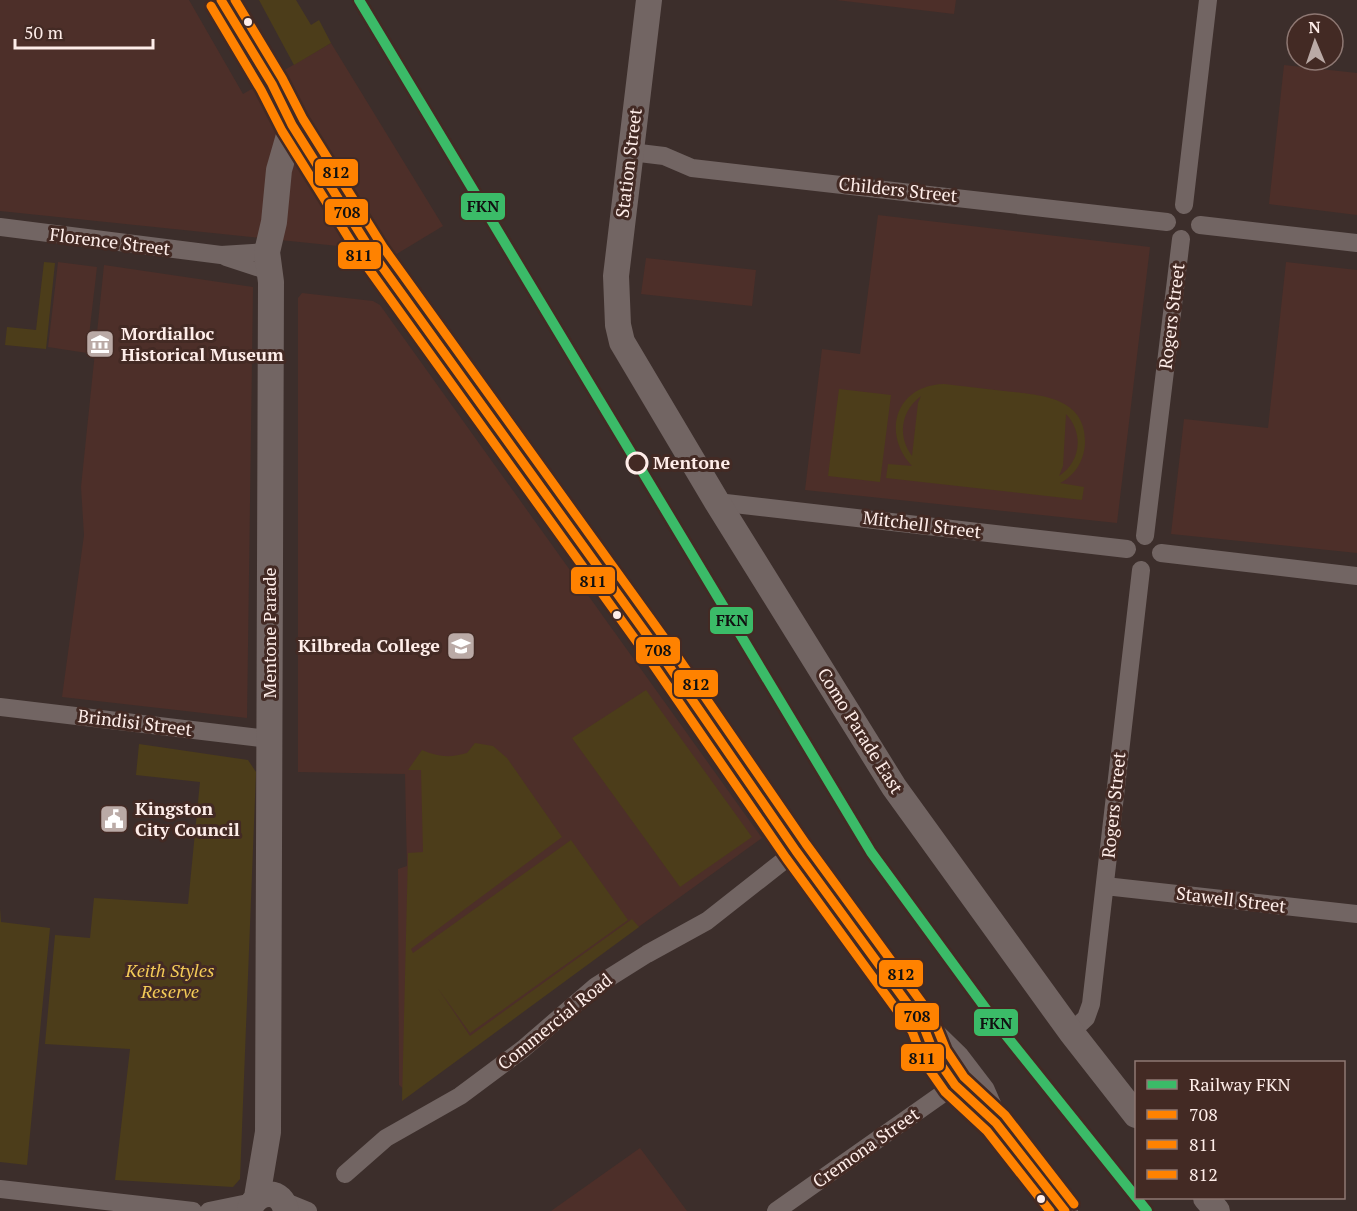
<svg xmlns="http://www.w3.org/2000/svg" width="1357" height="1211" viewBox="0 0 1357 1211" font-family="'PT Serif',serif">
<style>
.built{fill:#4d2f29}
.green{fill:#4c3d1a;fill-rule:evenodd}
.lines{fill:none;stroke-linecap:round;stroke-linejoin:round}
.street{stroke:#726563;stroke-width:18}
.secondary{stroke:#726563;stroke-width:26}
.bus-1-casing{stroke:#432a24;stroke-width:14}
.bus-2-casing{stroke:#432a24;stroke-width:14}
.bus-3-casing{stroke:#432a24;stroke-width:14}
.bus-1{stroke:#ff8200;stroke-width:9}
.bus-2{stroke:#ff8200;stroke-width:9}
.bus-3{stroke:#ff8200;stroke-width:9}
.rail-1-casing{stroke:#432a24;stroke-width:15}
.rail-1{stroke:#3bbb68;stroke-width:10}
.bus-dot{fill:#feede9;stroke:#432a24;stroke-width:2}
.stop-dot{fill:#432a24;stroke:#feede9;stroke-width:3}
.labels{text-anchor:middle;stroke-width:6;stroke-linejoin:round;paint-order:stroke}
.street-label{font-size:18px;fill:#feede9;stroke:#432a24}
.poi-label{font-size:18px;font-weight:bold;fill:#feede9;stroke:#432a24;text-anchor:start}
.stop-label{font-size:18px;font-weight:bold;fill:#feede9;stroke:#432a24;text-anchor:start}
.park-label{font-size:18px;font-style:italic;fill:#f3ca57;stroke:#432a24}
.line-badge{stroke:#432a24;stroke-width:2}
.pale-badge-label{font-size:16px;text-anchor:middle;font-weight:bold;fill:#111}
</style>
<rect width="100%" height="100%" fill="#3c2e2b"/>
<!-- built -->
<path class="built" d="M 0,0 L 189,0 L 243,94 L 331,43 L 443,226 L 395,255 L 338,246 L 0,211 Z
M 836,0 L 956,0 L 954,14 Z
M 1284,65 L 1357,73 L 1357,215 L 1269,204 Z
M 878,215 L 1150,247 L 1117,523 L 805,490 L 822,349 L 860,354 Z
M 646,258 L 756,270 L 752,306 L 641,294 Z
M 58,262 L 97,267 L 87,353 L 48,347 Z
M 1286,262 L 1357,270 L 1357,553 L 1171,534 L 1184,419 L 1268,428 Z
M 104,265 L 253,287 L 247,718 L 62,697 L 84,535 L 81,487 Z
M 302,293 L 373,301 L 380,305 L 762,838 L 408,1093 L 399,1085 L 398,869 L 407,866 L 405,774 L 298,772 L 298,298 Z
M 640,1148 L 687,1211 L 551,1211 Z"/>
<!-- green -->
<path class="green" d="M 259,0 L 296,0 L 311,25 L 319,20 L 331,43 L 294,65 Z
M 44,262 L 55,263 L 46,349 L 5,345 L 7,327 L 36,330 Z
M 944,384 C 964,386 984,389 1004,391 C 1038,395 1085,396 1085,441 C 1085,459 1076,475 1060,483 L 1084,487 L 1082,500 L 886,478 L 888,464 L 912,466 C 881,433 896,385 944,384 ZM 921,396 L 918,403 L 912,456 C 897,436 901,411 921,396 ZM 1066,414 C 1084,433 1081,462 1059,476 L 1063,466 Z
M 839,389 L 891,395 L 880,482 L 828,476 Z
M 646,690 L 752,837 L 680,887 L 572,738 Z
M 475,743 L 493,746 L 507,758 L 562,837 L 411,949 L 413,953 L 571,840 L 628,920 L 470,1033 L 437,987 L 470,1036 L 632,919 L 639,927 L 402,1101 L 408,853 L 423,852 L 421,770 L 408,770 L 422,750 C 438,757 450,758 467,753 Z
M 139,744 L 248,760 L 256,772 L 240,1179 L 233,1187 L 115,1180 L 130,1049 L 45,1044 L 55,935 L 90,938 L 94,898 L 188,904 L 200,782 L 136,775 Z
M 0,908 L 1,922 L 50,928 L 27,1165 L 0,1162 Z"/>
<g class="lines">
<!-- street -->
<path class="street" d="M 631,152 L 664,156 L 692,168 L 1167,222
M 1184,205 L 1208,0
M 1200,225 L 1357,243
M 0,227 L 221,255 L 267,252
M 226,257 L 269,271
M 717,502 L 1127,549
M 1145,536 L 1181,239
M 1161,553 L 1357,576
M 0,707 L 269,739
M 1105,886 L 1357,914
M 1071,1032 L 1086,1018 L 1091,1004 L 1141,570
M 345,1174 L 386,1138 L 460,1096 L 523,1049 L 596,986 L 647,954 L 707,921 L 796,851
M 0,1189 L 193,1211
M 281,1200 L 308,1211
M 209,1211 L 248,1203 L 256,1198
M 776,1211 L 955,1085"/>
<!-- secondary -->
<path class="secondary" d="M 221,0 L 272,84 L 292,125 L 373,254 L 660,653 L 796,851 L 923,1025 L 956,1057 L 982,1091 L 996,1123
M 649,0 L 616,276 L 618,325 L 622,342 L 717,502 L 894,787 L 1071,1032 L 1136,1115
M 984,1113 L 996,1123 L 1065,1211
M 257,1197 L 268,1132 L 271,282 L 267,252 L 274,222 L 279,170 L 292,125
M 1206,1198 L 1217,1211
M 250,1208 C 259,1189 282,1189 286,1211"/>
<!-- bus-1 casing -->
<g class="bus-1-casing">
<path id="bus-1" d="M 221,0 L 272,84 L 292,125 L 373,254 L 660,653 L 796,851 L 923,1025 L 935,1056 L 955,1085 L 996,1123 L 1065,1211"/>
</g>
<!-- bus-2 casing -->
<g class="bus-2-casing">
<path id="bus-2" d="M 211,6 L 261,90 L 282,131 L 363,261 L 650,660 L 786,858 L 912,1031 L 924,1062 L 945,1092 L 987,1131 L 1050,1211"/>
</g>
<!-- bus-3 casing -->
<g class="bus-3-casing">
<path id="bus-3" d="M 235,0 L 282,78 L 303,119 L 383,247 L 670,646 L 806,844 L 933,1018 L 946,1050 L 964,1077 L 1005,1115 L 1074,1204"/>
</g>
<!-- bus-1 -->
<use href="#bus-1" class="bus-1"/>
<!-- bus-2 -->
<use href="#bus-2" class="bus-2"/>
<!-- bus-3 -->
<use href="#bus-3" class="bus-3"/>
<!-- rail-1 casing -->
<g class="rail-1-casing">
<path id="rail-1" d="M 359,0 L 871,852 L 997,1024 L 1147,1211"/>
</g>
<!-- rail-1 -->
<use href="#rail-1" class="rail-1"/>
</g>
<!-- icons -->
<defs>
<g id="museum-square" transform="scale(1.5)"><rect x="-9" y="-9" width="18" height="18" rx="4" fill="#baaaa6" stroke="#432a24"/><path d="M0-6L6-3V-2H-6V-3ZM-5-1h2V3h-2ZM-1-1h2V3h-2ZM3-1h2V3H3ZM-6 4H6V6H-6Z" fill="#fff"/></g>
<g id="school-square" transform="scale(1.5)"><rect x="-9" y="-9" width="18" height="18" rx="4" fill="#baaaa6" stroke="#432a24"/><path d="M0-5L7-2L0 1L-7-2ZM-4 1L0 2.5L4 1V4Q0 6-4 4Z" fill="#fff"/></g>
<g id="civic-square" transform="scale(1.5)"><rect x="-9" y="-9" width="18" height="18" rx="4" fill="#baaaa6" stroke="#432a24"/><path d="M-.6-6.5H3V-4.5H.6V-3L4-1V1h2V6H-6V1h2V-1L-.6-3ZM-1.2 2.5V6h2.4V2.5Z" fill="#fff"/></g>
</defs>
<g fill-rule="evenodd">
<use href="#museum-square" x="100" y="344"/>
<use href="#school-square" x="461" y="646"/>
<use href="#civic-square" x="114" y="819"/>
</g>
<!-- markers -->
<g class="bus-dot">
<circle cx="248" cy="22" r="5"/>
<circle cx="617" cy="615" r="5"/>
<circle cx="1041" cy="1199" r="5"/>
</g>
<circle class="stop-dot" cx="637" cy="463" r="10"/>
<g class="labels">
<!-- street labels -->
<g class="street-label">
<text transform="translate(629 163) rotate(-83)" y="6">Station Street</text>
<text transform="translate(898 190) rotate(6)" y="6">Childers Street</text>
<text transform="translate(110 242) rotate(7)" y="6">Florence Street</text>
<text transform="translate(1172 316) rotate(-83)" y="6">Rogers Street</text>
<text transform="translate(922 525) rotate(7)" y="6">Mitchell Street</text>
<text transform="translate(270 633) rotate(-90)" y="6">Mentone Parade</text>
<text transform="translate(135 723) rotate(7)" y="6">Brindisi Street</text>
<text transform="translate(860 731) rotate(58)" y="6">Como Parade East</text>
<text transform="translate(1114 805) rotate(-84)" y="6">Rogers Street</text>
<text transform="translate(1231 900) rotate(7)" y="6">Stawell Street</text>
<text transform="translate(555 1022) rotate(-39)" y="6">Commercial Road</text>
<text transform="translate(866 1148) rotate(-35)" y="6">Cremona Street</text>
</g>
<!-- poi labels -->
<g class="poi-label">
<text x="121" y="340">Mordialloc<tspan x="121" dy="21">Historical Museum</tspan></text>
<text x="440" y="652" text-anchor="end">Kilbreda College</text>
<text x="135" y="815">Kingston<tspan x="135" dy="21">City Council</tspan></text>
</g>
<!-- stop labels -->
<g class="stop-label">
<text x="653" y="469">Mentone</text>
</g>
<!-- park labels -->
<g class="park-label">
<text x="170" y="977">Keith Styles<tspan x="170" dy="21">Reserve</tspan></text>
</g>
</g>
<g class="line-badge">
<rect x="314" y="158" width="45" height="29" rx="6" fill="#ff8200"/>
<rect x="460" y="192" width="46" height="29" rx="6" fill="#3bbb68"/>
<rect x="324" y="198" width="45" height="28" rx="6" fill="#ff8200"/>
<rect x="337" y="241" width="45" height="29" rx="6" fill="#ff8200"/>
<rect x="570" y="566" width="46" height="29" rx="6" fill="#ff8200"/>
<rect x="709" y="606" width="45" height="29" rx="6" fill="#3bbb68"/>
<rect x="635" y="636" width="46" height="29" rx="6" fill="#ff8200"/>
<rect x="673" y="669" width="46" height="29" rx="6" fill="#ff8200"/>
<rect x="878" y="959" width="46" height="29" rx="6" fill="#ff8200"/>
<rect x="894" y="1002" width="46" height="29" rx="6" fill="#ff8200"/>
<rect x="973" y="1008" width="46" height="29" rx="6" fill="#3bbb68"/>
<rect x="900" y="1043" width="45" height="29" rx="6" fill="#ff8200"/>
</g>
<g class="pale-badge-label">
<text x="336" y="178">812</text>
<text x="483" y="212">FKN</text>
<text x="347" y="218">708</text>
<text x="359" y="261">811</text>
<text x="593" y="587">811</text>
<text x="732" y="626">FKN</text>
<text x="658" y="656">708</text>
<text x="696" y="690">812</text>
<text x="901" y="980">812</text>
<text x="917" y="1022">708</text>
<text x="996" y="1029">FKN</text>
<text x="922" y="1064">811</text>
</g>
<!-- legend -->
<rect x="1135" y="1061" width="210" height="138" fill="#432a24" stroke="#8e7873" stroke-width="1.5"/>
<rect x="1147" y="1080" width="30" height="9" fill="#3bbb68" stroke="#8e7873" stroke-width="1.5"/>
<text x="1189" y="1091" font-size="18" fill="#feede9">Railway FKN</text>
<rect x="1147" y="1110" width="30" height="9" fill="#ff8200" stroke="#8e7873" stroke-width="1.5"/>
<text x="1189" y="1121" font-size="18" fill="#feede9">708</text>
<rect x="1147" y="1140" width="30" height="9" fill="#ff8200" stroke="#8e7873" stroke-width="1.5"/>
<text x="1189" y="1151" font-size="18" fill="#feede9">811</text>
<rect x="1147" y="1170" width="30" height="9" fill="#ff8200" stroke="#8e7873" stroke-width="1.5"/>
<text x="1189" y="1181" font-size="18" fill="#feede9">812</text>
<!-- north arrow -->
<g transform="translate(1315 42) rotate(358)"><circle r="28" fill="#432a24" stroke="#8e7873" stroke-width="1.5"/>
<path d="M0-4.5L10 22L0 15L-10 22Z" fill="#baaaa6"/>
<text y="-9" font-size="16" font-weight="bold" text-anchor="middle" fill="#feede9">N</text>
</g>
<!-- scale -->
<path d="M15 39v9h138v-9" fill="none" stroke="#feede9" stroke-width="3"/>
<text x="24" y="39" font-size="18" fill="#feede9" stroke="#432a24" stroke-width="4.5" paint-order="stroke">50 m</text>
</svg>
